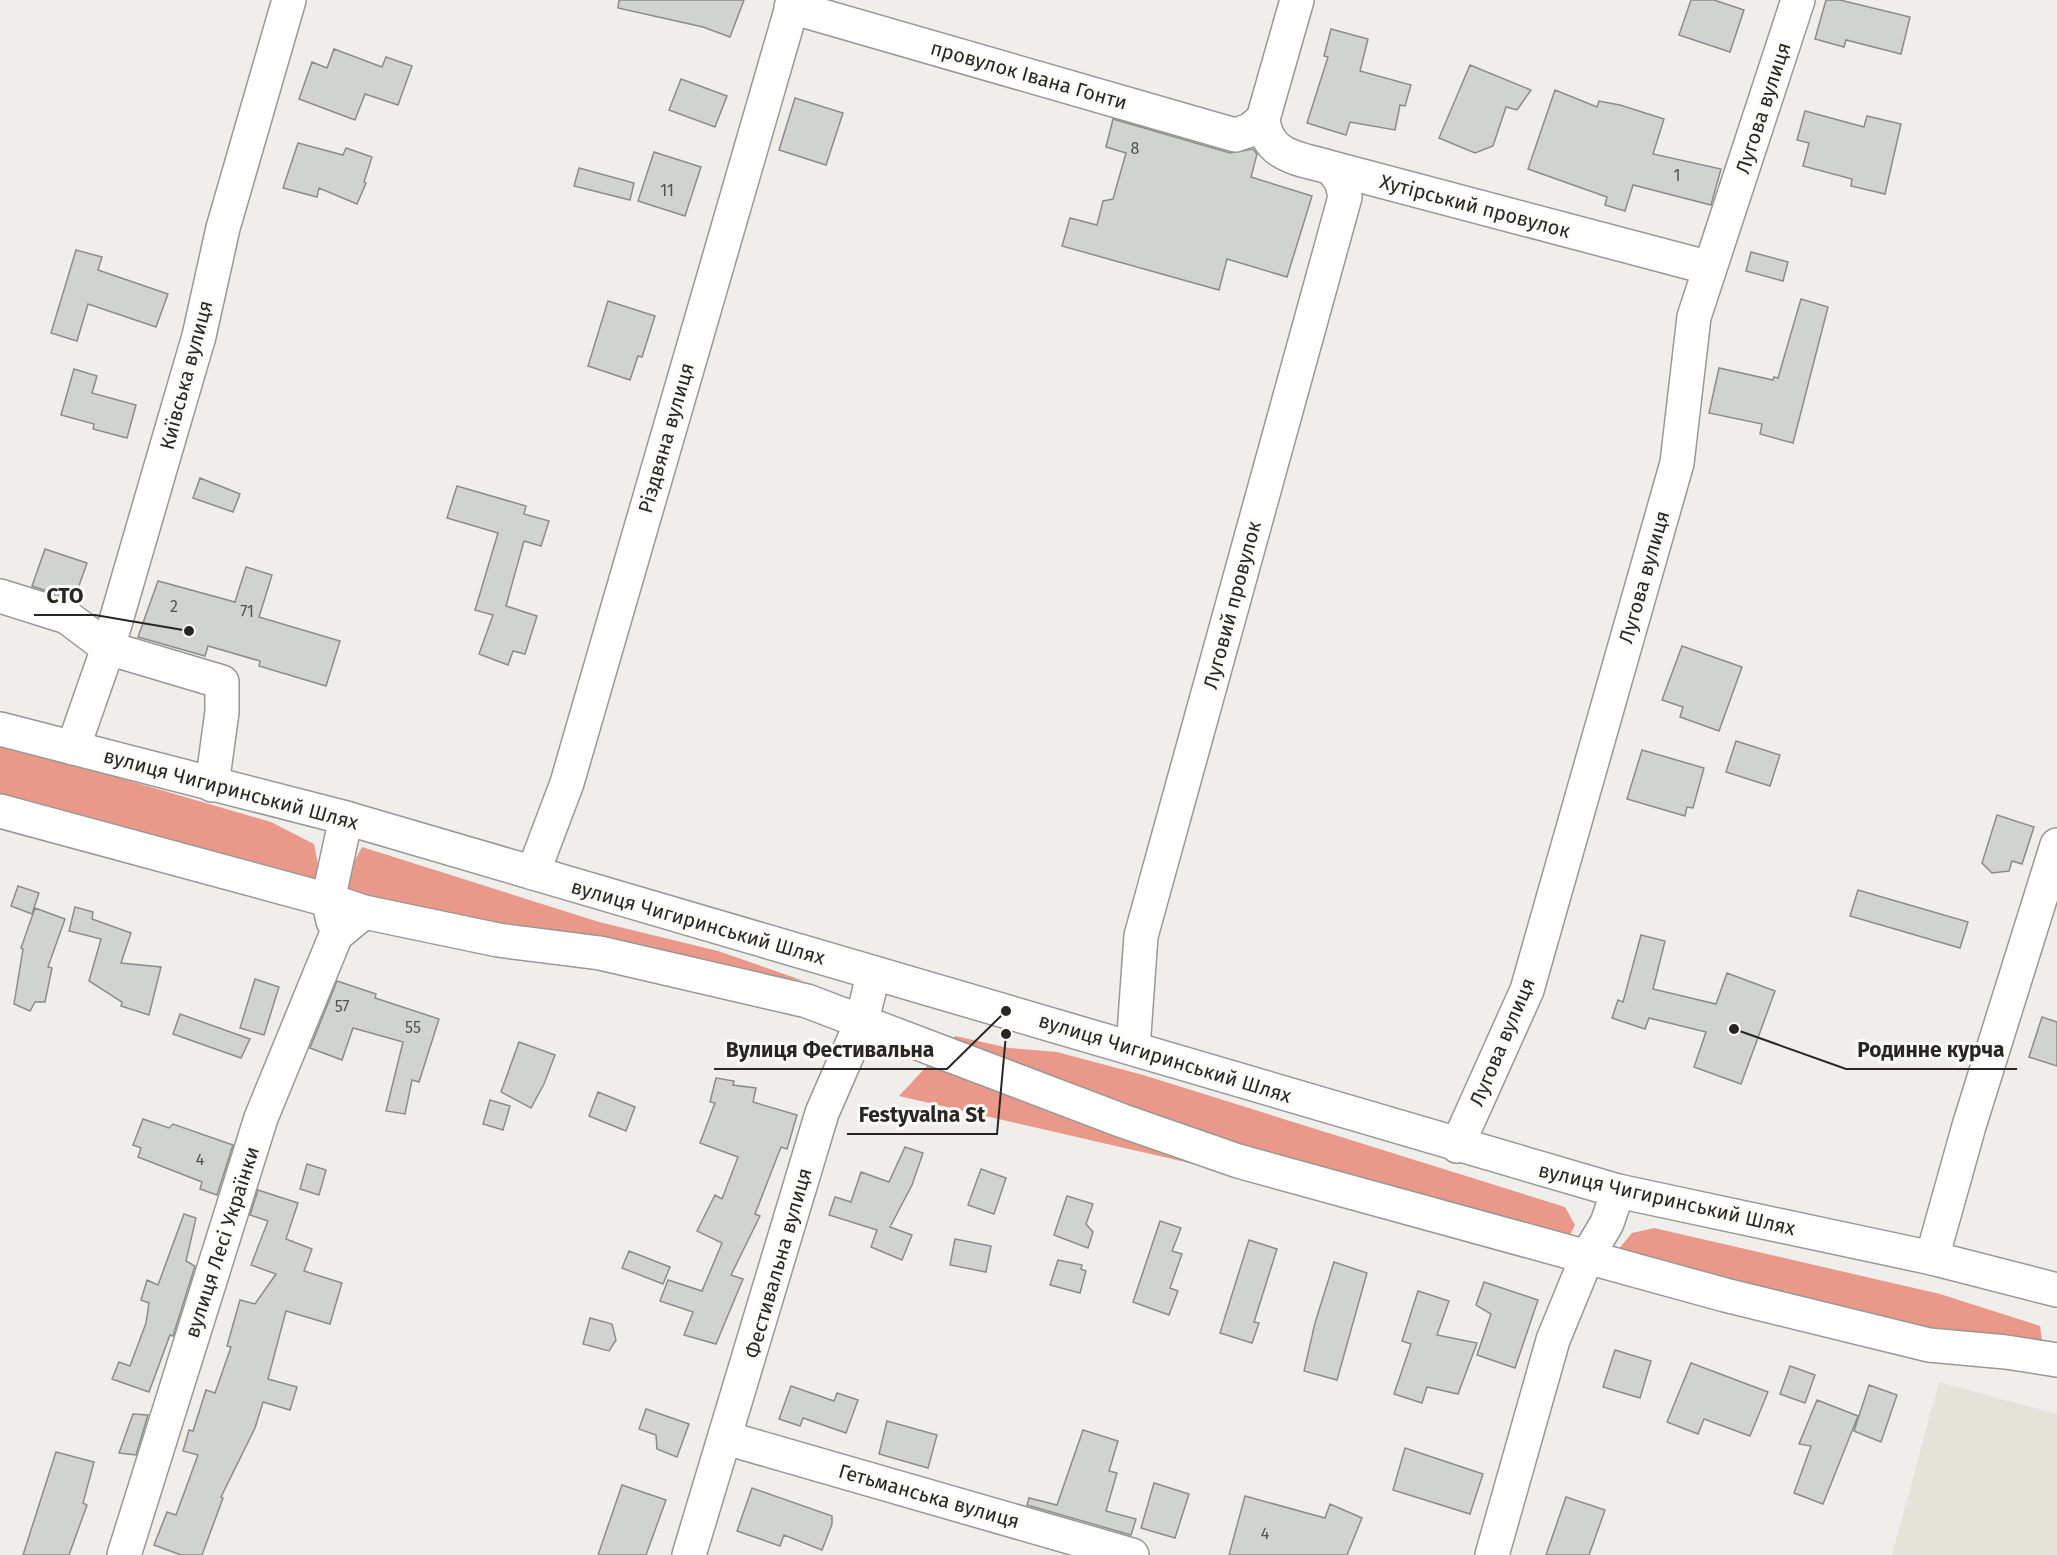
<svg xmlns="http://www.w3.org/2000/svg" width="2057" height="1555" viewBox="0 0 2057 1555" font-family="'Fira Sans',sans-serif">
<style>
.built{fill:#e5e3d9}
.forest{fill:#e9988a}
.building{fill:#d1d3d1;stroke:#8c8d8b;stroke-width:1.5}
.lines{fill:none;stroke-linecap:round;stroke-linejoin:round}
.minor-casing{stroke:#989895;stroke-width:36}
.major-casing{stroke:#989895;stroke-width:36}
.minor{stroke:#fff;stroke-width:33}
.major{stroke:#fff;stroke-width:33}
.labels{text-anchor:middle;stroke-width:6;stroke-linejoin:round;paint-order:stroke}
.number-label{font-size:16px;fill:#525150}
.street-label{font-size:20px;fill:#272625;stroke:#fcfbf8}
.leader{fill:none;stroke:#272625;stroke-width:2}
.callout-dot{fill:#272625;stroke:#fcfbf8;stroke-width:2}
.callout-label{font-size:21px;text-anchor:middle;font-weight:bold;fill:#272625;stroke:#fcfbf8;stroke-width:6;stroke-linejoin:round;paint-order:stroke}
</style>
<rect width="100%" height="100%" fill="#efeeeb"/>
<!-- built -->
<path class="built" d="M 1939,1382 L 2057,1414 L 2057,1555 L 1892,1555 Z"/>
<!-- forest -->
<path class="forest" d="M 0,743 L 271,822 L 314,844 L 320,874 L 307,887 L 0,801 Z
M 362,847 L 599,922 L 718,951 L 804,981 L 721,969 L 337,893 Z
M 955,1036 L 1009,1048 L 1057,1052 L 1143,1075 L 1565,1207 L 1575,1225 L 1563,1249 L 899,1096 Z
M 1654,1228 L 1940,1294 L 2040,1326 L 2044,1355 L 1611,1258 L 1632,1233 Z"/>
<!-- building -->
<path class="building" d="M 619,0 L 744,0 L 730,37 L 703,27 L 618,8 Z
M 1691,0 L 1714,0 L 1744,10 L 1730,52 L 1679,35 Z
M 1826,0 L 1840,0 L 1910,17 L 1901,54 L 1846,40 L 1844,47 L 1815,39 Z
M 1331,29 L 1368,39 L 1360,71 L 1411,85 L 1405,106 L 1400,105 L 1395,130 L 1350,122 L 1346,135 L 1307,123 L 1328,57 L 1324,56 Z
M 334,49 L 382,67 L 386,57 L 412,66 L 398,105 L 365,94 L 355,120 L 299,99 L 312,62 L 327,68 Z
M 1470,65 L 1531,90 L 1517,110 L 1506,107 L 1493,146 L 1475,153 L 1439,138 Z
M 681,79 L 727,96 L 715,127 L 669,110 Z
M 1555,90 L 1597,107 L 1599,101 L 1620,105 L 1664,119 L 1653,154 L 1721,169 L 1711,205 L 1633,185 L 1625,211 L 1605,205 L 1607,197 L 1528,169 Z
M 795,98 L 843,113 L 826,165 L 779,150 Z
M 1805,111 L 1864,127 L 1867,116 L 1901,124 L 1885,194 L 1851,186 L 1852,179 L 1803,166 L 1809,143 L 1797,140 Z
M 1113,119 L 1230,153 L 1253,149 L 1257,154 L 1251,177 L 1312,196 L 1287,277 L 1227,259 L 1219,290 L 1062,246 L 1070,218 L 1097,225 L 1103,201 L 1113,199 L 1126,153 L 1106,147 Z
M 298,143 L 343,155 L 346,148 L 372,157 L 364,182 L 366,183 L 357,204 L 319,188 L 317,197 L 283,188 Z
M 654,152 L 701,167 L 685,216 L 638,201 Z
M 579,168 L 634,183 L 630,200 L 574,186 Z
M 76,250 L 102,257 L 98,270 L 168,294 L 156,327 L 88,304 L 77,341 L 51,333 Z
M 1751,252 L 1788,262 L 1783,281 L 1746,271 Z
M 1801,299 L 1828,307 L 1793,443 L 1760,434 L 1762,424 L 1709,413 L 1719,368 L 1773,380 L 1774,377 L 1778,378 Z
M 608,301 L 655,316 L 642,357 L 638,356 L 630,380 L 588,366 Z
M 74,369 L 97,376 L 92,393 L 136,405 L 127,438 L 93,429 L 94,424 L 61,415 Z
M 200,478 L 240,494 L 233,512 L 193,498 Z
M 457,486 L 526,506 L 524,514 L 549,521 L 541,546 L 524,541 L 506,606 L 537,616 L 525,654 L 513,651 L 508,665 L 479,654 L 493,615 L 475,610 L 498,533 L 447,518 Z
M 45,549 L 87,563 L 74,600 L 32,586 Z
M 246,567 L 272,575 L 259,617 L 340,641 L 326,686 L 259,666 L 260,661 L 208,646 L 205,656 L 138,637 L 158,581 L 235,602 Z
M 1682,646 L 1742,667 L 1719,731 L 1680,717 L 1683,707 L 1662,700 Z
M 1736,741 L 1780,755 L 1770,786 L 1726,772 Z
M 1642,750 L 1704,768 L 1693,808 L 1687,807 L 1685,816 L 1627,799 Z
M 1997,815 L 2034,827 L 2022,864 L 2012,861 L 2009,871 L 1992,873 L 1982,863 Z
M 18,886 L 39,893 L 32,914 L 11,906 Z
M 1858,890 L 1968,922 L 1960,948 L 1850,916 Z
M 75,907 L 93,912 L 92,919 L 131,933 L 121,963 L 161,967 L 149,1015 L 121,1006 L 122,1002 L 89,981 L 101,939 L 69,931 Z
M 35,908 L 65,919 L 48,967 L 52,968 L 45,1002 L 35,1002 L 30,1011 L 14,1004 L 23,949 L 21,948 Z
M 1641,935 L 1665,941 L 1653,989 L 1716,1004 L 1727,973 L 1775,991 L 1741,1084 L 1694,1067 L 1706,1032 L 1649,1018 L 1645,1029 L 1612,1018 L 1618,1000 L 1623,1002 Z
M 255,979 L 279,987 L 264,1035 L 240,1028 Z
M 337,981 L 376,994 L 375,998 L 439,1019 L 419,1082 L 412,1080 L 405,1114 L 386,1111 L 403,1042 L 353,1028 L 342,1060 L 310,1048 Z
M 180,1014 L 250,1039 L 241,1058 L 173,1034 Z
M 2042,1017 L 2057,1022 L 2057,1066 L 2029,1057 Z
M 519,1042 L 555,1055 L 544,1084 L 531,1108 L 501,1092 Z
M 716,1078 L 734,1081 L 733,1085 L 756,1088 L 753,1102 L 797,1115 L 787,1149 L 781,1147 L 755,1214 L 760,1216 L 731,1275 L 743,1279 L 716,1344 L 684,1335 L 693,1312 L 660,1301 L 668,1280 L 702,1291 L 722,1243 L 697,1231 L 715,1195 L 722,1199 L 738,1157 L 700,1143 L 715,1103 L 710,1102 Z
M 598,1092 L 635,1107 L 626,1131 L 589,1116 Z
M 490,1100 L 510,1106 L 503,1130 L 483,1124 Z
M 143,1119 L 169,1128 L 173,1124 L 233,1145 L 217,1195 L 200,1189 L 202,1182 L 138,1157 L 141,1148 L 133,1145 Z
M 905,1147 L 923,1153 L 912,1185 L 890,1227 L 912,1235 L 902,1260 L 871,1247 L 877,1230 L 829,1215 L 835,1197 L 851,1202 L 861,1172 L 889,1182 Z
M 307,1164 L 326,1170 L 319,1195 L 300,1189 Z
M 981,1169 L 1006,1178 L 994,1214 L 968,1205 Z
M 258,1190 L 298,1203 L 286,1239 L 312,1249 L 304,1271 L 342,1283 L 330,1324 L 286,1311 L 268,1379 L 297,1387 L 290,1410 L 263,1402 L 255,1428 L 221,1497 L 223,1498 L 202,1555 L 181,1555 L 154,1545 L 167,1512 L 176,1515 L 198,1455 L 183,1451 L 189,1430 L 193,1431 L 206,1390 L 215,1393 L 231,1347 L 227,1346 L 240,1300 L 255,1304 L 276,1274 L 251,1265 L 268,1221 L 250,1215 Z
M 1067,1196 L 1093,1204 L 1086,1224 L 1093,1232 L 1088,1248 L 1054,1235 Z
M 184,1214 L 196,1218 L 186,1261 L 195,1266 L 173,1336 L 170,1335 L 149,1392 L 112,1379 L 119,1362 L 130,1366 L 146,1323 L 149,1303 L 141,1300 L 147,1280 L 158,1285 Z
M 1160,1221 L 1181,1228 L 1172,1251 L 1182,1254 L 1170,1288 L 1178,1291 L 1169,1315 L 1133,1302 Z
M 955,1239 L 991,1246 L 986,1272 L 950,1265 Z
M 1249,1240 L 1277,1249 L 1254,1322 L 1259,1323 L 1252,1343 L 1220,1333 Z
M 629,1251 L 670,1267 L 663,1284 L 622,1268 Z
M 1058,1260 L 1082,1265 L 1081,1269 L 1086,1271 L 1080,1293 L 1050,1285 Z
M 1334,1262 L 1367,1273 L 1337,1380 L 1304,1371 L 1315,1323 Z
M 1484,1282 L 1538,1300 L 1515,1368 L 1477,1355 L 1491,1314 L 1476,1305 Z
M 1418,1291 L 1449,1301 L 1437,1335 L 1477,1343 L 1458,1394 L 1427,1387 L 1422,1403 L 1394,1394 L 1411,1344 L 1402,1341 Z
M 590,1318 L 612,1324 L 616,1340 L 609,1351 L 583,1344 Z
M 1615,1350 L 1651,1361 L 1640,1398 L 1603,1387 Z
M 1691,1363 L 1768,1392 L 1750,1436 L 1704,1419 L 1698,1434 L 1667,1422 Z
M 1790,1366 L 1815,1375 L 1805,1403 L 1780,1394 Z
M 1869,1385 L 1897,1395 L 1881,1442 L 1854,1431 Z
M 791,1386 L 834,1401 L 837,1393 L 858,1400 L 846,1433 L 803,1418 L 800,1426 L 779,1419 Z
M 1817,1400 L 1858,1416 L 1823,1504 L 1794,1493 L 1811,1446 L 1799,1444 Z
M 646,1409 L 689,1424 L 677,1457 L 657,1449 L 656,1435 L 639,1429 Z
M 133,1414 L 148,1415 L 136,1455 L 119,1453 Z
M 887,1421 L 937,1435 L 928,1468 L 879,1454 Z
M 1083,1430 L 1118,1441 L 1109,1471 L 1117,1473 L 1106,1511 L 1136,1519 L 1131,1535 L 1027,1505 L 1029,1498 L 1057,1505 Z
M 1405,1448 L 1483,1474 L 1470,1514 L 1393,1490 Z
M 56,1452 L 94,1462 L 83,1503 L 87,1505 L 69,1555 L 23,1555 Z
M 1154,1483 L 1189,1494 L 1175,1538 L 1141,1528 Z
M 622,1485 L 666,1500 L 646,1555 L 598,1555 Z
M 752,1488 L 832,1516 L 832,1524 L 822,1550 L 784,1535 L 780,1546 L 737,1531 Z
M 1245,1496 L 1325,1518 L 1330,1504 L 1362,1518 L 1347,1555 L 1229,1555 Z
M 1566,1497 L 1605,1510 L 1589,1555 L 1546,1555 Z"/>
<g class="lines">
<!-- minor casing -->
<g class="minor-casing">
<path id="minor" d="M 1297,0 L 1263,119 C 1267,158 1300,158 1332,168 L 1710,268
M 791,7 L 1235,135 L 1250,130 L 1263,119
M 0,596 L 67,617 L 108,648 L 222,682 L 222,712 L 212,785
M 73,748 L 108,648 L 168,442 L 199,336 L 223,228 L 289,0
M 0,811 L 328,900 L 333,921
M 346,818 L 328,900 L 364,912 L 498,940 L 600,953 L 807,1001 L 1123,1121 L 1238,1161 L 1725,1295 L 1929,1345 L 2006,1352 L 2057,1360
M 533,873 L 567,783 L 794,0
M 1133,1048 L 1141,936 L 1345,197 L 1342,183 L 1332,168
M 1457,1146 L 1527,990 L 1677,463 L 1694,317 L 1798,0
M 1932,1258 L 1969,1126 L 2057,845
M 726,1438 L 1132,1555
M 124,1555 L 261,1118 L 336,935 L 364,912
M 689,1555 L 822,1113 L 862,1021 L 873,975
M 1492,1555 L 1553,1340 L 1587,1257 L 1607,1223 L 1618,1191"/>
</g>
<!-- major casing -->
<g class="major-casing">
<path id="major" d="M 0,729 L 346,818 L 1618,1191 L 1932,1258 L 2057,1290"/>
</g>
<!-- minor -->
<use href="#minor" class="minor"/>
<!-- major -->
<use href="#major" class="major"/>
</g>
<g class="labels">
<!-- number labels -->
<g class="number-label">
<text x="1135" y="154">8</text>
<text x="1677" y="181">1</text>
<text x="667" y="196">11</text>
<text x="174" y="612">2</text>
<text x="247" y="617">71</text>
<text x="342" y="1012">57</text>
<text x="413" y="1033">55</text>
<text x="200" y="1165">4</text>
<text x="1265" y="1539">4</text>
</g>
<!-- street labels -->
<g class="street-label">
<text transform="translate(1029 75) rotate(16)" y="7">провулок Івана Гонти</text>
<text transform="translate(1763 108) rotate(-72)" y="7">Лугова вулиця</text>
<text transform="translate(1475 206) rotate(15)" y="7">Хутірський провулок</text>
<text transform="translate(186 375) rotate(-75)" y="7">Київська вулиця</text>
<text transform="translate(666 438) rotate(-74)" y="7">Різдвяна вулиця</text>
<text transform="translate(1644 577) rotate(-74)" y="7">Лугова вулиця</text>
<text transform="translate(1232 605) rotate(-75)" y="7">Луговий провулок</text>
<text transform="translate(231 789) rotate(15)" y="7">вулиця Чигиринський Шлях</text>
<text transform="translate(698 922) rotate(16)" y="7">вулиця Чигиринський Шлях</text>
<text transform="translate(1502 1042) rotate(-67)" y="7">Лугова вулиця</text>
<text transform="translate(1165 1058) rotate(17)" y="7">вулиця Чигиринський Шлях</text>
<text transform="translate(1667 1199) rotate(13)" y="7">вулиця Чигиринський Шлях</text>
<text transform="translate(222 1242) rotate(-72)" y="7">вулиця Лесі Українки</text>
<text transform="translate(778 1263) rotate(-74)" y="7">Фестивальна вулиця</text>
<text transform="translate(929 1496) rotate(16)" y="7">Гетьманська вулиця</text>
</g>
</g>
<!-- callouts -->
<path class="leader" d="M189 631L95 615H34M1734 1029L1846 1069H2017M1006 1011L947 1069H714M1006 1034L997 1134H847"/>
<g class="callout-dot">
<circle cx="189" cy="631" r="6"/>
<circle cx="1734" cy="1029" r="6"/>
<circle cx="1006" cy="1011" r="6"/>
<circle cx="1006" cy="1034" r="6"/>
</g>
<g class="callout-label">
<text x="65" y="603">СТО</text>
<text x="1931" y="1057">Родинне курча</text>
<text x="830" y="1057">Вулиця Фестивальна</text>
<text x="922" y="1122">Festyvalna St</text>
</g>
</svg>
